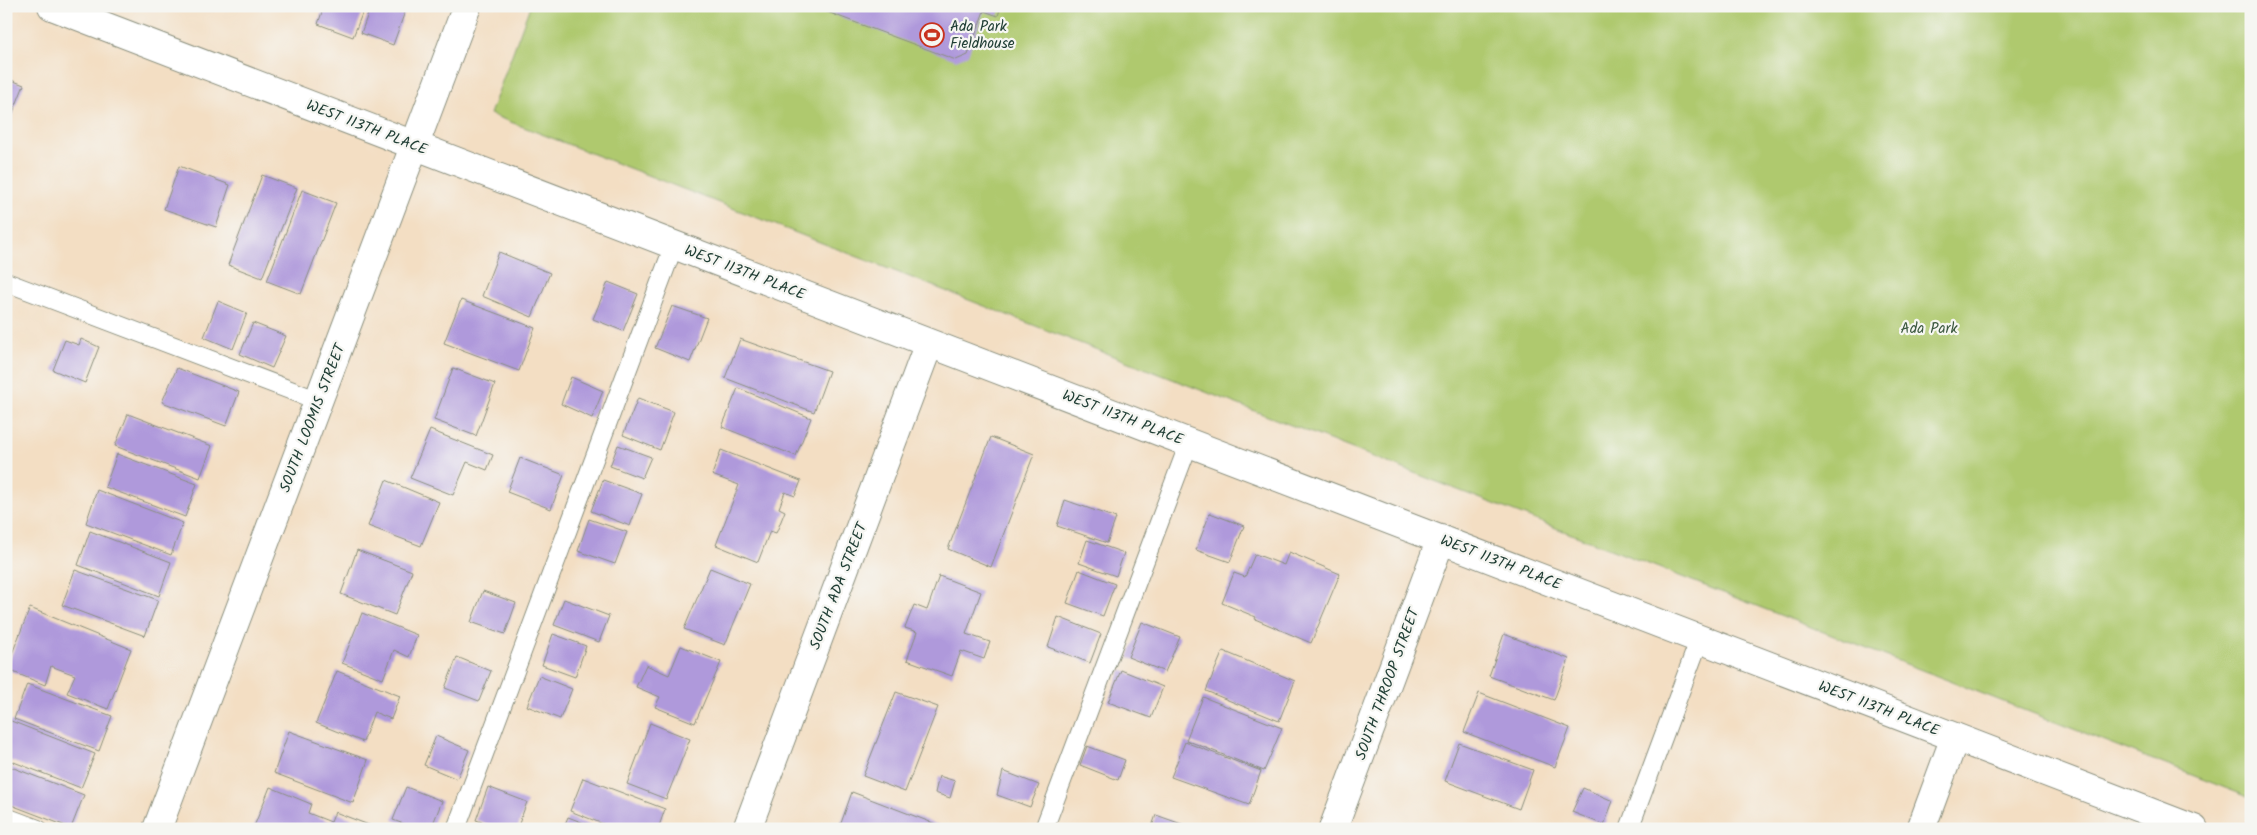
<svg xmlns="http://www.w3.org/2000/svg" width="2257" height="835" viewBox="0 0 2257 835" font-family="Kalam,sans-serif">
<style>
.green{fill:#afc96e;stroke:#678351}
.building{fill:#af99db}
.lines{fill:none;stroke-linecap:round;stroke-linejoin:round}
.lane-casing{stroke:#898e7c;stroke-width:20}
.street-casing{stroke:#898e7c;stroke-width:30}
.lane{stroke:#fff;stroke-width:18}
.street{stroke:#fff;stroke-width:28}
.labels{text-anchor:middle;stroke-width:4.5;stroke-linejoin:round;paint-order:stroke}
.poi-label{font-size:15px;fill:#1f3d34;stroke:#f6f6f2;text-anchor:start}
.street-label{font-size:15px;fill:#1f3d34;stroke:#f6f6f2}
.park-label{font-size:15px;fill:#3c5940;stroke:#f6f6f2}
</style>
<rect width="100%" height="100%" fill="#f6f6f2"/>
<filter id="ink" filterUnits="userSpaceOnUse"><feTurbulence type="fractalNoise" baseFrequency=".02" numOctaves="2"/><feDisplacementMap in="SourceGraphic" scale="10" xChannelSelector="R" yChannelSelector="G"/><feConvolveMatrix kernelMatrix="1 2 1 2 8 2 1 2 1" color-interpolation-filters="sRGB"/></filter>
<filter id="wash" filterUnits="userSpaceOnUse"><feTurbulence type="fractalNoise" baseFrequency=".0096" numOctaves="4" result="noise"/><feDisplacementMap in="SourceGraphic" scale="20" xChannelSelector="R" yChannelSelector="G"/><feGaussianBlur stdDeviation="1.12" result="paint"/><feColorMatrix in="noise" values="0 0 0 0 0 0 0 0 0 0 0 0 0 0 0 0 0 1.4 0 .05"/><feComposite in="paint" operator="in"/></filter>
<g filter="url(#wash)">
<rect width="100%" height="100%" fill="#f3dec3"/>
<!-- green -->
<path class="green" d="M 530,6 L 2251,6 L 2251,798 L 490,114 Z"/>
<g id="blocks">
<!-- building -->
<path class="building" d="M 324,6 L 365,6 L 353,37 L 318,24 Z
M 371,6 L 407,6 L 393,45 L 361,33 Z
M 811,6 L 1001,6 L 998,16 L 984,11 L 968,55 L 956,60 Z
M 6,78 L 24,85 L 6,130 Z
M 179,166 L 230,185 L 216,227 L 164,209 Z
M 262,175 L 297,188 L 262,278 L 228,265 Z
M 302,190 L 336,203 L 301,294 L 267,281 Z
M 499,252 L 550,273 L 532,317 L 482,296 Z
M 608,282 L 638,294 L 623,331 L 593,319 Z
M 461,300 L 535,328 L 519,371 L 444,343 Z
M 218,301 L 247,313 L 233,349 L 204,337 Z
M 672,306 L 707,318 L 690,362 L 655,348 Z
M 253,323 L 286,336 L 272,368 L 240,354 Z
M 81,339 L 99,347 L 85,383 L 53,370 L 65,340 L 79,345 Z
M 740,339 L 829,371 L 814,412 L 725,378 Z
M 177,368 L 239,392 L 226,426 L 162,402 Z
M 453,368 L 495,384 L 476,436 L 434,420 Z
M 571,377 L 603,391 L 592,418 L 561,404 Z
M 738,388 L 811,418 L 796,456 L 722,427 Z
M 638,398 L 674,412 L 660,450 L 623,435 Z
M 128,414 L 212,446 L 200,478 L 115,446 Z
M 430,430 L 493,455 L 487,470 L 467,462 L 453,495 L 410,478 Z
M 991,437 L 1034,454 L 991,567 L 948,549 Z
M 618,445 L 651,457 L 642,478 L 610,466 Z
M 721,450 L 801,481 L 795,496 L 785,492 L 779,508 L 785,511 L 777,531 L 776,533 L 770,531 L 758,562 L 716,545 L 739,485 L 712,475 Z
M 117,454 L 197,484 L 185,517 L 105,487 Z
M 520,458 L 564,475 L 551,509 L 507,492 Z
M 386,480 L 439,502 L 421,546 L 368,526 Z
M 603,480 L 642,494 L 630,526 L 591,511 Z
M 97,490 L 183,523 L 171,555 L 86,523 Z
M 1065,500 L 1116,518 L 1107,543 L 1057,526 Z
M 1210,513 L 1244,526 L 1230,562 L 1196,550 Z
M 589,519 L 627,532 L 615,564 L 578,551 Z
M 90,531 L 171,562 L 159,596 L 78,565 Z
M 1087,540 L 1124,553 L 1116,576 L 1079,563 Z
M 357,550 L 412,571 L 395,615 L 341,594 Z
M 1289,552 L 1340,574 L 1311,643 L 1255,619 L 1256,617 L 1222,603 L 1234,573 L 1245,577 L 1255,554 L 1284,565 Z
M 710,568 L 750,584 L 725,645 L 684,629 Z
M 75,570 L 158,600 L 145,636 L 62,605 Z
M 1079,570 L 1115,584 L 1103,616 L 1067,603 Z
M 939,576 L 981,592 L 966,634 L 990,642 L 984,659 L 961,651 L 952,676 L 907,660 L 917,632 L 905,628 L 914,605 L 927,610 Z
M 483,591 L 516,603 L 505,634 L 471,622 Z
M 564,599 L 609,616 L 599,642 L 554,625 Z
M 30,608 L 131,649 L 108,709 L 67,693 L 75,675 L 51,666 L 45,685 L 6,669 Z
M 362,613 L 417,635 L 409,657 L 394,650 L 383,679 L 342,663 Z
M 1058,617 L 1101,634 L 1090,663 L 1048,647 Z
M 1142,622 L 1180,637 L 1165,672 L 1128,657 Z
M 553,634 L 586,646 L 575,677 L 542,665 Z
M 1504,634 L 1569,659 L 1554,700 L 1489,676 Z
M 681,646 L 721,662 L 695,723 L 655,707 L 660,697 L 636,687 L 646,665 L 669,675 Z
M 1223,651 L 1295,681 L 1279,721 L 1206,691 Z
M 457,657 L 491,671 L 479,701 L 445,688 Z
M 1121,670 L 1163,687 L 1151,718 L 1108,702 Z
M 337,671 L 400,696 L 391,719 L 374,712 L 363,742 L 316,723 Z
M 539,676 L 572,689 L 560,719 L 527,706 Z
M 27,684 L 112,716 L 99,751 L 14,719 Z
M 896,692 L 938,707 L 905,792 L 863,776 Z
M 1479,693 L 1570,728 L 1555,767 L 1464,732 Z
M 1203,697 L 1282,728 L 1264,771 L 1186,740 Z
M 6,719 L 95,754 L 81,788 L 6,759 Z
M 650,723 L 690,739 L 666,799 L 627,784 Z
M 289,731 L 368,760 L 353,803 L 274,773 Z
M 436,736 L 469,750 L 457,779 L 424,765 Z
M 1185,742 L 1261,771 L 1249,805 L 1171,777 Z
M 1459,743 L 1533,770 L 1519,809 L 1445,781 Z
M 1087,746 L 1125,760 L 1118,780 L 1080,765 Z
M 6,765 L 84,795 L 71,828 L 6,803 Z
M 1003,771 L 1039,785 L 1030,807 L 997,795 Z
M 939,776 L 955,781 L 950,798 L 935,793 Z
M 583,778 L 665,809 L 658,829 L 616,829 L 570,811 Z
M 270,787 L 311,804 L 308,813 L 331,822 L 335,812 L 374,827 L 373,829 L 253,829 Z
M 406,787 L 442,801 L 431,829 L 417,829 L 393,820 Z
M 488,787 L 527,802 L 517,829 L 502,829 L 476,820 Z
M 1583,788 L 1613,801 L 1604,825 L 1572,812 Z
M 852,792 L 938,825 L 937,829 L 847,829 L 840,826 Z
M 1156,815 L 1193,828 L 1193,829 L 1151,829 Z
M 568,817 L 600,829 L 563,829 Z"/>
</g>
</g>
<g filter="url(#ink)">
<use href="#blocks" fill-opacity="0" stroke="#898e7c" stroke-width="1"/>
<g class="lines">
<!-- lane casing -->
<g class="lane-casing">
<path id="lane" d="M 6,282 L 319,401
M 6,817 L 38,829
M 456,829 L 674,245
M 1044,829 L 1189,443
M 1629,829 L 1700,638"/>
</g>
<!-- street casing -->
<g class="street-casing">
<path id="street" d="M 52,6 L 2194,829
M 157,829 L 467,6
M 747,829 L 929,343
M 1333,829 L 1441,539
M 1921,829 L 1955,737"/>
</g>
<!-- lane -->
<use href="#lane" class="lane"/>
<!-- street -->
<use href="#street" class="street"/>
</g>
</g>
<!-- icons -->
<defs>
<g id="stadium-ring" transform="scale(1.25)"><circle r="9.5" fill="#f6f6f2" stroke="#c8321e" stroke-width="1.5"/><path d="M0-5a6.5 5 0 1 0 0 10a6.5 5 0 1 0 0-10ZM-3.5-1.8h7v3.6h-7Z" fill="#c8321e"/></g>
</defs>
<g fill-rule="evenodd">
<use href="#stadium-ring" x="932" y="35"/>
</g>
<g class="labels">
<!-- poi labels -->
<g class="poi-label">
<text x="950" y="31">Ada Park<tspan x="950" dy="17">Fieldhouse</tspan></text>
</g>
<!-- street labels -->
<g class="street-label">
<text transform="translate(367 127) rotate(21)" y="5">WEST 113TH PLACE</text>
<text transform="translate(745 272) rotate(21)" y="5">WEST 113TH PLACE</text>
<text transform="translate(1123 417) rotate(21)" y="5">WEST 113TH PLACE</text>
<text transform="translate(312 418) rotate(-69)" y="5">SOUTH LOOMIS STREET</text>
<text transform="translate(1501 562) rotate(21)" y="5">WEST 113TH PLACE</text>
<text transform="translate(838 586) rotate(-69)" y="5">SOUTH ADA STREET</text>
<text transform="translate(1387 684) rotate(-70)" y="5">SOUTH THROOP STREET</text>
<text transform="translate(1879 708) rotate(21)" y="5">WEST 113TH PLACE</text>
</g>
<!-- park labels -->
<g class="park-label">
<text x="1929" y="333">Ada Park</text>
</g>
</g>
<!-- margin -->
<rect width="2257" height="835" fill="none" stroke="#f6f6f2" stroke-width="25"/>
</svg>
